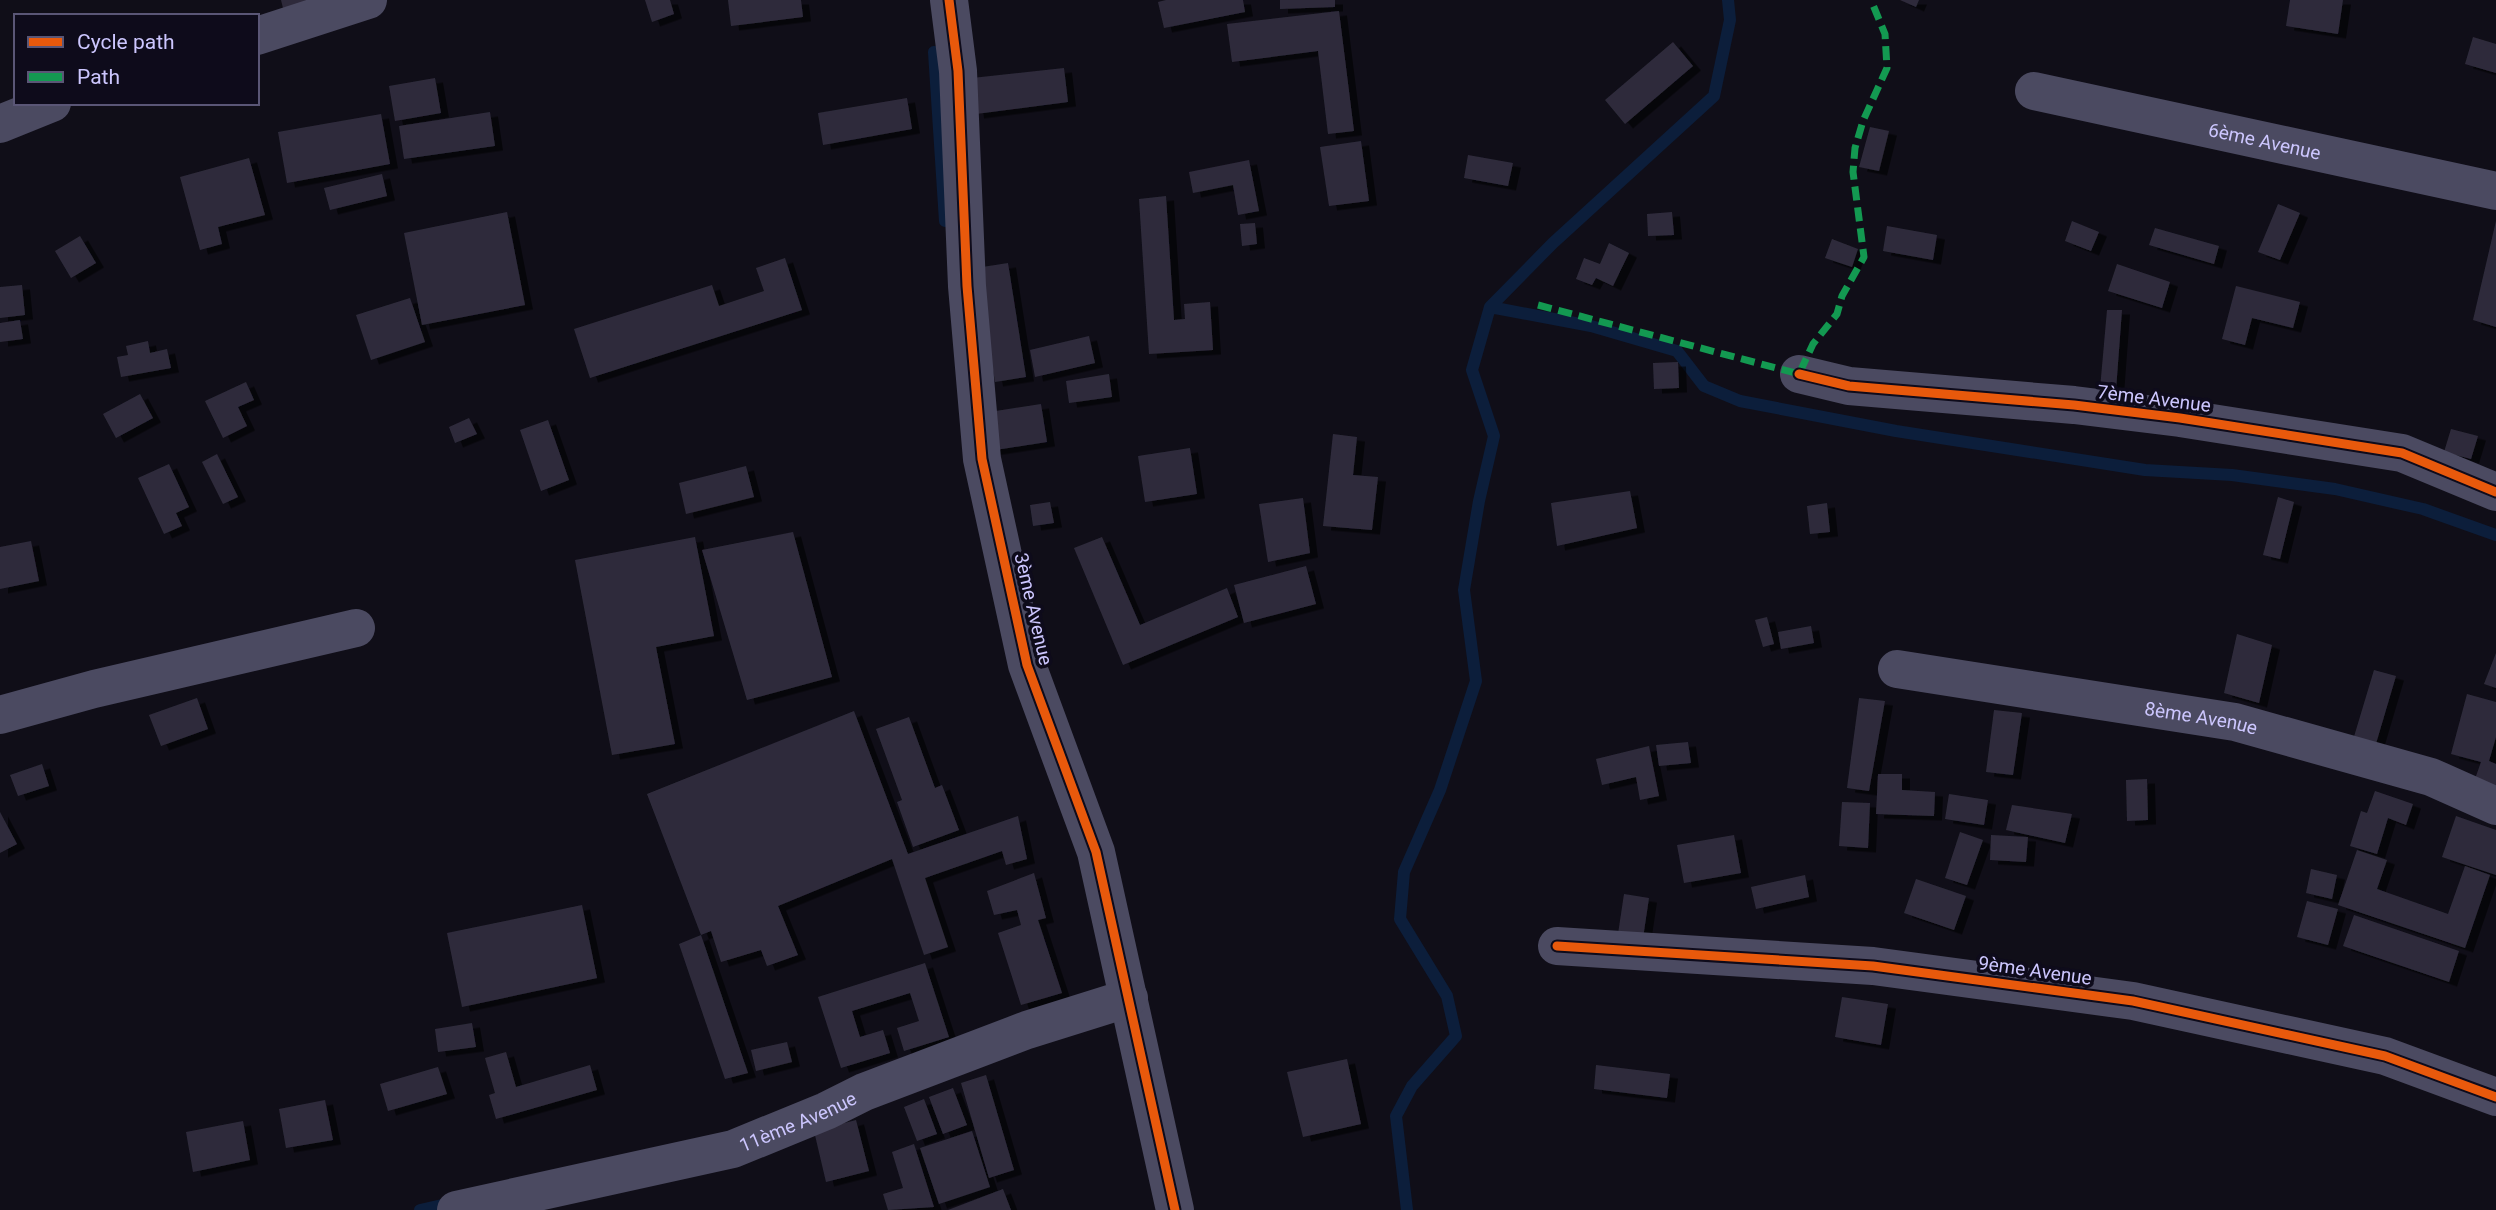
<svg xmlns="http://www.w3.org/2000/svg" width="2496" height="1210" viewBox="0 0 2496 1210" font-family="Roboto,sans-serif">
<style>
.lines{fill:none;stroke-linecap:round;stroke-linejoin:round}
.stream{stroke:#0c1e3b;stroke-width:12}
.building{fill:#2e2b3b;filter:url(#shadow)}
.minor{stroke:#4b4a61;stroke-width:38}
.quiet{stroke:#139951;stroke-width:7;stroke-dasharray:14 7;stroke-linecap:butt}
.cycleway-casing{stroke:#0e0b1b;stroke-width:13}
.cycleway{stroke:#e8590c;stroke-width:9}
.labels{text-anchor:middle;stroke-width:7;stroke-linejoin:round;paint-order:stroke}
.street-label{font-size:19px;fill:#ccc6fe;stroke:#0e0b1b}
</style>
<defs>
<filter id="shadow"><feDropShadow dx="8" dy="4.5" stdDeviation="0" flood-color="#0009"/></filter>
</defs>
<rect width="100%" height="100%" fill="#100e18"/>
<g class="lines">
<!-- stream -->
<path class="stream" d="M 934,52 L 945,221
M 1490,307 L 1591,326 L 1677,351 L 1704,386 L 1740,401 L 1896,431 L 2145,470 L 2232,475 L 2335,489 L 2423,509 L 2496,535
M 420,1210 L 451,1203
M 1407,1210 L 1396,1116 L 1412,1086 L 1456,1036 L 1447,996 L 1400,919 L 1404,872 L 1440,790 L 1476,681 L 1464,590 L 1479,501 L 1494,436 L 1472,370 L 1490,307 L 1553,243 L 1714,96 L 1730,20 L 1728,0"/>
</g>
<!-- building -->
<path class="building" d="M 281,0 L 315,0 L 283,8 Z
M 645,0 L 670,0 L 674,14 L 652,22 Z
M 728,0 L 801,0 L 803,17 L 731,26 Z
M 1166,0 L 1243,0 L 1245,12 L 1164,28 L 1158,2 Z
M 1280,0 L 1335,0 L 1335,7 L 1280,9 Z
M 1900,0 L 1919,0 L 1916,7 Z
M 2290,0 L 2343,0 L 2338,34 L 2286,26 Z
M 1339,11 L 1354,131 L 1328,134 L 1318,51 L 1232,62 L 1227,24 Z
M 2473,37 L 2496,44 L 2496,73 L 2465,64 Z
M 1673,42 L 1693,66 L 1625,124 L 1605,100 Z
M 1064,68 L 1068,102 L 976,114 L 972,78 Z
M 435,78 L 441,113 L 395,121 L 389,86 Z
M 907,98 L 912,129 L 823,145 L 818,113 Z
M 490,112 L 495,146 L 404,159 L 399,126 Z
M 381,114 L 390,164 L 287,183 L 278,132 Z
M 1870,127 L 1889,131 L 1879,171 L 1859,167 Z
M 1361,141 L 1369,201 L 1329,206 L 1320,147 Z
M 1468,155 L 1513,163 L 1508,186 L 1464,178 Z
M 249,158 L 265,215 L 218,227 L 222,244 L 200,250 L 180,177 Z
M 1249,160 L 1259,211 L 1238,215 L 1233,185 L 1193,193 L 1189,172 Z
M 382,174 L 387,196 L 330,210 L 324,188 Z
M 1166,196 L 1174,320 L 1185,319 L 1184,304 L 1210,302 L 1213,350 L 1149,354 L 1139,199 Z
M 2278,204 L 2300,213 L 2280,260 L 2258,252 Z
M 507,212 L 525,305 L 422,325 L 404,233 Z
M 1672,212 L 1674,235 L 1648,236 L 1647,214 Z
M 2072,221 L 2099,232 L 2091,251 L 2065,241 Z
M 2496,221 L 2496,327 L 2473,320 Z
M 1255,223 L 1257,244 L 1242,246 L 1240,224 Z
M 1887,226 L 1937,235 L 1933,260 L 1883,251 Z
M 2155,228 L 2219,246 L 2214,264 L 2149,245 Z
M 80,236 L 96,263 L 71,278 L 55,251 Z
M 1832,239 L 1858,249 L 1852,267 L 1825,258 Z
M 1609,243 L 1629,253 L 1613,286 L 1596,278 L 1592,285 L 1576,279 L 1584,258 L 1600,264 Z
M 785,258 L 802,310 L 590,378 L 574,329 L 712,285 L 719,306 L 764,291 L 756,268 Z
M 1008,263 L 1026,377 L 995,382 L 976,268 Z
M 2117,264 L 2170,282 L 2162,308 L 2108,291 Z
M 22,285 L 25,315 L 0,318 L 0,287 Z
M 2236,286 L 2300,302 L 2293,328 L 2252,318 L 2245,345 L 2222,339 Z
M 410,298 L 425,342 L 371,360 L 356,315 Z
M 2107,310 L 2122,310 L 2116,390 L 2100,389 Z
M 20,320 L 23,339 L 0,342 L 0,323 Z
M 1089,336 L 1095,363 L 1035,377 L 1030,350 Z
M 148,341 L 150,353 L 167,349 L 171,368 L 121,377 L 117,357 L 128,355 L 126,346 Z
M 1678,362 L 1679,388 L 1654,389 L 1653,363 Z
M 1109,374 L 1112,397 L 1069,403 L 1066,381 Z
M 246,382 L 254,400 L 238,407 L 247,426 L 223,438 L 205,401 Z
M 140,394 L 153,418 L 116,438 L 103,414 Z
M 1041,404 L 1047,442 L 989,451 L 983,413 Z
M 469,418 L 477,434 L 455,443 L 449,427 Z
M 548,420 L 569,480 L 541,491 L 520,430 Z
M 2451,429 L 2478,436 L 2471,459 L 2444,452 Z
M 1333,434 L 1357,437 L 1353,475 L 1378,477 L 1372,530 L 1323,526 Z
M 1190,448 L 1197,494 L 1145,502 L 1138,456 Z
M 217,454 L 238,497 L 223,504 L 202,462 Z
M 169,464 L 189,507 L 176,513 L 182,526 L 164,534 L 138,478 Z
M 746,466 L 754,497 L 686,514 L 679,483 Z
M 1630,491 L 1637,528 L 1557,546 L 1551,503 Z
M 2278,497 L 2294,502 L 2280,559 L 2263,555 Z
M 1303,498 L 1310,553 L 1268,562 L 1259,504 Z
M 1050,502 L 1054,523 L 1033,526 L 1030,505 Z
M 1827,503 L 1830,532 L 1810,534 L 1807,506 Z
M 793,532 L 832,677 L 747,700 L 702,550 Z
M 695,537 L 714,636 L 656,647 L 675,744 L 612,755 L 575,560 Z
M 1102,537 L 1140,625 L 1227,588 L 1238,617 L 1123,665 L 1074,548 Z
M 31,541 L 39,581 L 0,589 L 0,547 Z
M 1306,566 L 1316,604 L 1244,623 L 1234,585 Z
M 1767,617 L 1774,644 L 1763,647 L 1755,620 Z
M 1811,626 L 1814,643 L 1781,649 L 1778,632 Z
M 2237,634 L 2272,645 L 2259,703 L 2224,693 Z
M 2496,653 L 2496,688 L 2484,684 Z
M 2374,670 L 2396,676 L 2375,747 L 2353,740 Z
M 2467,694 L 2496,702 L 2496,737 L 2489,761 L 2496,764 L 2496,797 L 2470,793 L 2481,762 L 2451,754 Z
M 197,698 L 208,729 L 161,746 L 149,715 Z
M 1859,698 L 1885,701 L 1869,791 L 1847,788 Z
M 1994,710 L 2022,713 L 2013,775 L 1986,772 Z
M 854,711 L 908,854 L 1018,816 L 1027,859 L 1006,865 L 1002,851 L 925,878 L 948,947 L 924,955 L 892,859 L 778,906 L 798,955 L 767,966 L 761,950 L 721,962 L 711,931 L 701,935 L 647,794 Z
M 909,717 L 935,788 L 942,785 L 959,830 L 913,847 L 897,802 L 902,800 L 876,729 Z
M 1688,742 L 1691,763 L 1659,766 L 1656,745 Z
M 1649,746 L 1659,796 L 1640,800 L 1636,777 L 1602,785 L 1596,759 Z
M 42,764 L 49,786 L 18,796 L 10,775 Z
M 1878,774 L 1902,774 L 1902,790 L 1935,792 L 1934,816 L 1876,814 Z
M 2147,779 L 2148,820 L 2127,821 L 2126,780 Z
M 2375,791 L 2413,804 L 2406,825 L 2388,818 L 2377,854 L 2350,846 L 2361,811 L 2367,813 Z
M 1949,794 L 1988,800 L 1984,825 L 1945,819 Z
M 1842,802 L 1870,803 L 1868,848 L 1839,846 Z
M 2012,805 L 2072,814 L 2065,843 L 2006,830 Z
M 0,812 L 17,844 L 0,853 Z
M 2456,816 L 2496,830 L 2496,875 L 2442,857 Z
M 1960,832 L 1983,840 L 1967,885 L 1945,878 Z
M 1734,835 L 1741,873 L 1684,883 L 1677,845 Z
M 1991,835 L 2028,837 L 2026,862 L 1990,860 Z
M 2357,850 L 2387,860 L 2377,889 L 2448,914 L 2465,866 L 2490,875 L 2465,948 L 2338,905 Z
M 2311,869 L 2337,875 L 2332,899 L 2306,893 Z
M 1034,873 L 1046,918 L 1038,920 L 1062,993 L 1021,1005 L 998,933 L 1021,925 L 1017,910 L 994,915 L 987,891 Z
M 1805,875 L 1809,897 L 1756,909 L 1751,887 Z
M 1916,879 L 1966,896 L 1954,930 L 1904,913 Z
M 1624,894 L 1649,898 L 1643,938 L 1618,934 Z
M 2307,901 L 2338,909 L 2328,945 L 2297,937 Z
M 582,905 L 597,978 L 462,1007 L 447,933 Z
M 2354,915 L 2459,951 L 2449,982 L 2343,946 Z
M 701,935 L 748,1073 L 725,1079 L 679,944 Z
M 925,963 L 949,1037 L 904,1051 L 897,1028 L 919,1021 L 910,993 L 852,1011 L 860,1037 L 883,1030 L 890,1053 L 841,1068 L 818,997 Z
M 1842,997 L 1888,1004 L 1881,1045 L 1835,1037 Z
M 472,1023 L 476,1047 L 438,1052 L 435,1029 Z
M 787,1042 L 792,1062 L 756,1071 L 751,1050 Z
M 506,1052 L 516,1087 L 590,1065 L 597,1090 L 496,1119 L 489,1095 L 495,1093 L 485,1058 Z
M 1347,1059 L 1361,1124 L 1303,1137 L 1287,1072 Z
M 1596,1065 L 1670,1074 L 1667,1098 L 1594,1089 Z
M 438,1067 L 447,1094 L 388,1111 L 380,1084 Z
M 986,1075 L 1014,1170 L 989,1178 L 961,1083 Z
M 953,1088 L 967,1125 L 943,1134 L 929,1097 Z
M 924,1099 L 937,1134 L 917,1141 L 904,1107 Z
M 325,1100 L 333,1140 L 286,1148 L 279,1109 Z
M 856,1120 L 869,1171 L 826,1182 L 814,1131 Z
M 243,1121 L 250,1160 L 193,1172 L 186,1132 Z
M 972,1131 L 990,1187 L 939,1204 L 920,1148 Z
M 914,1144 L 934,1207 L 888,1210 L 883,1194 L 903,1188 L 892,1152 Z
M 1003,1189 L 1011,1210 L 948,1210 Z"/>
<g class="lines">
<!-- minor -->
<g class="minor">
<path d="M 949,0 L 958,71 L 967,286 L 982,459 L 1027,665 L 1096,852 L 1175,1210"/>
<path d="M 257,36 L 368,0"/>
<path id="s1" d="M 2034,91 L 2496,191"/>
<path d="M 0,124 L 52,103"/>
<path d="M 1799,374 L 1849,386 L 2074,405 L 2180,418 L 2402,453 L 2496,492"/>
<path id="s2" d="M 1897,669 L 2235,722 L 2431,777 L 2496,806"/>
<path d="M 0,715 L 94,689 L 356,628"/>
<path d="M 1557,946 L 1873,966 L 2133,1001 L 2385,1056 L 2496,1097"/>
<path id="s3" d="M 456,1210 L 733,1149 L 826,1111 L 864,1092 L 1027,1030 L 1129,998"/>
</g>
<!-- quiet -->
<path class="quiet" d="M 1538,305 L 1799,374 L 1813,344 L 1837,314 L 1842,296 L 1864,257 L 1853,172 L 1855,148 L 1863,121 L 1887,68 L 1885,34 L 1871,0"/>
<!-- cycleway casing -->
<g class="cycleway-casing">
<path id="cycleway" d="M 949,0 L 958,71 L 967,286 L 982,459 L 1027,665 L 1096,852 L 1175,1210
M 1799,374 L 1849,386 L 2074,405 L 2180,418 L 2402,453 L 2496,492
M 1557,946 L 1873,966 L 2133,1001 L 2385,1056 L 2496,1097"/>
</g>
<!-- cycleway -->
<use href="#cycleway" class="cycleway"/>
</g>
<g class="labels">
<!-- street labels -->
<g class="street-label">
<text dy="7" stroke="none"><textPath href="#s1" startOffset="236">6ème Avenue</textPath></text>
<text transform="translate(2154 398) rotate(7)" y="7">7ème Avenue</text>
<text transform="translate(1034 609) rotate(77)" y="7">3ème Avenue</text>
<text dy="7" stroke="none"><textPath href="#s2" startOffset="308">8ème Avenue</textPath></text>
<text transform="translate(2035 970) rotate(8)" y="7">9ème Avenue</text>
<text dy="7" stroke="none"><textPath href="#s3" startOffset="354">11ème Avenue</textPath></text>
</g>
</g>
<!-- legend -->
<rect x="14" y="14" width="245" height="91" fill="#0e0b1b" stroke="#5a5676" stroke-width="2"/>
<rect x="28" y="37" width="35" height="10" fill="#e8590c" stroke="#5a5676" stroke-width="2"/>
<text x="77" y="49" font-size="21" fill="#ccc6fe">Cycle path</text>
<rect x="28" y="72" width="35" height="10" fill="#139951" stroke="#5a5676" stroke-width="2"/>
<text x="77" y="84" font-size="21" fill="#ccc6fe">Path</text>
</svg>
